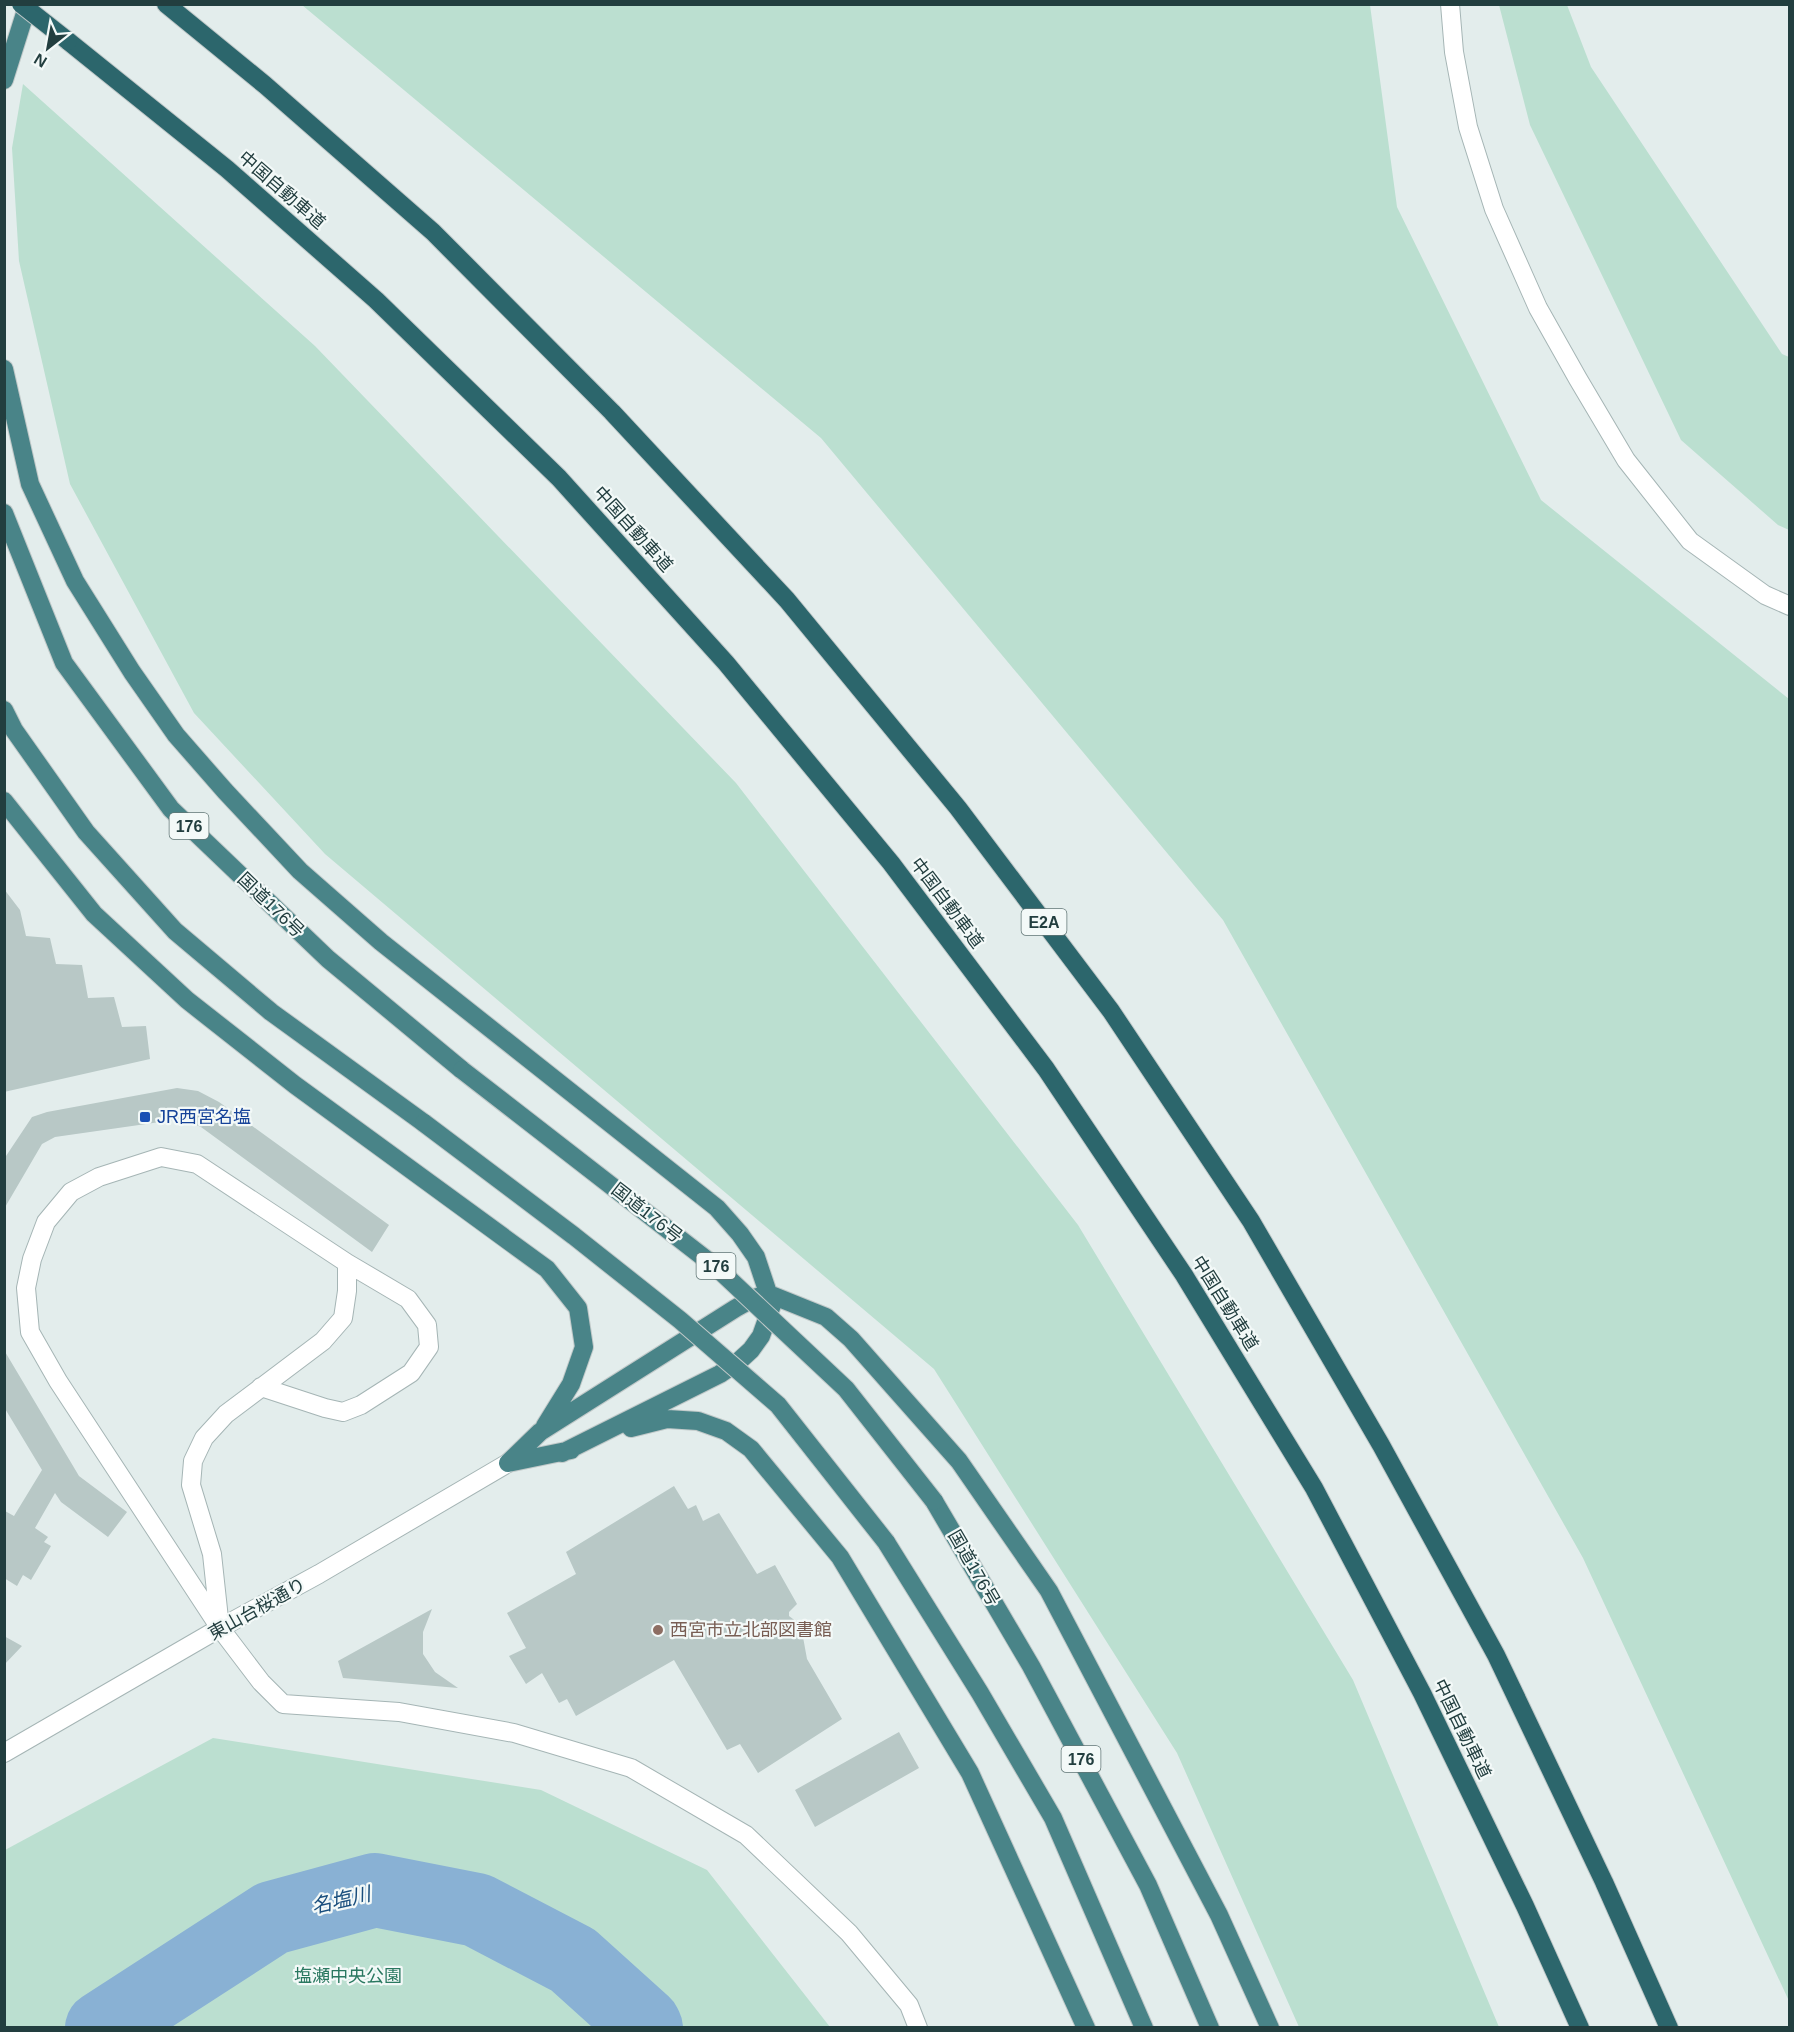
<svg xmlns="http://www.w3.org/2000/svg" width="1794" height="2032" viewBox="0 0 1794 2032" font-family="Helvetica,'Noto Sans JP',sans-serif">
<style>
.green{fill:#bbdfd0}
.lines{fill:none;stroke-linecap:round;stroke-linejoin:round}
.river{stroke:#89b1d4;stroke-width:74}
.building{fill:#b8c8c6}
.minor-casing{stroke:#a5b5b5;stroke-width:20}
.tertiary-casing{stroke:#a5b5b5;stroke-width:20}
.trunk-casing{stroke:#c1c9c9;stroke-width:20}
.motorway-casing{stroke:#c1c9c9;stroke-width:20}
.minor{stroke:#fff;stroke-width:18}
.tertiary{stroke:#fff;stroke-width:18}
.trunk{stroke:#498488;stroke-width:18}
.motorway{stroke:#2c666c;stroke-width:18}
.trunk-bridge-casing{stroke:#c1c9c9;stroke-width:20;stroke-linecap:butt}
.motorway-bridge-casing{stroke:#c1c9c9;stroke-width:20;stroke-linecap:butt}
.trunk-bridge{stroke:#498488;stroke-width:18}
.motorway-bridge{stroke:#2c666c;stroke-width:18}
.transit-dot{fill:#1a4fb4;stroke:#f3f9f8;stroke-width:2}
.education-dot{fill:#8d6e63;stroke:#f3f9f8;stroke-width:2}
.labels{text-anchor:middle;stroke-width:4.5;stroke-linejoin:round;paint-order:stroke}
.shield{fill:#f3f9f8;stroke:#617676;stroke-width:1.5}
.shield-label{font-size:16px;font-weight:bold;fill:#223e3f}
.street-label{font-size:18px;fill:#223e3f;stroke:#f3f9f8}
.transit-label{font-size:18px;fill:#164399;stroke:#f3f9f8;text-anchor:start}
.education-label{font-size:18px;fill:#785e54;stroke:#f3f9f8;text-anchor:start}
.park-label{font-size:18px;fill:#2a7860;stroke:#f3f9f8}
.water-label{font-size:20px;font-style:italic;fill:#194e7d;stroke:#f3f9f8}
</style>
<rect width="100%" height="100%" fill="#e3edec"/>
<!-- green -->
<path class="green" d="M 302,5 L 1370,5 L 1397,207 L 1541,500 L 1789,699 L 1789,2001 L 1583,1558 L 1223,920 L 821,438 Z
M 1499,5 L 1567,5 L 1591,67 L 1782,354 L 1789,357 L 1789,530 L 1778,525 L 1681,440 L 1530,125 Z
M 23,84 L 315,346 L 736,783 L 1078,1225 L 1353,1680 L 1499,2027 L 1299,2027 L 1177,1753 L 934,1369 L 325,854 L 194,713 L 70,484 L 19,261 L 12,148 Z
M 213,1738 L 541,1790 L 707,1870 L 830,2027 L 5,2027 L 5,1850 Z"/>
<g class="lines">
<!-- river -->
<path class="river" d="M 102,2028 L 272,1918 L 375,1890 L 477,1910 L 573,1960 L 644,2024 L 646,2028"/>
</g>
<!-- building -->
<path class="building" d="M 4,889 L 20,910 L 26,936 L 50,938 L 56,964 L 82,965 L 88,998 L 114,997 L 122,1027 L 146,1026 L 150,1059 L 4,1092 Z
M 177,1088 L 198,1091 L 219,1102 L 389,1225 L 372,1252 L 201,1127 L 181,1119 L 55,1137 L 42,1144 L 4,1209 L 4,1159 L 32,1117 L 47,1112 Z
M 4,1350 L 79,1476 L 127,1512 L 108,1537 L 61,1502 L 55,1493 L 35,1528 L 48,1537 L 44,1542 L 51,1546 L 31,1580 L 23,1575 L 17,1586 L 4,1578 L 4,1512 L 5,1511 L 14,1516 L 42,1470 L 4,1407 Z
M 674,1486 L 688,1509 L 696,1505 L 703,1521 L 719,1513 L 757,1574 L 775,1565 L 797,1604 L 789,1612 L 789,1616 L 797,1622 L 803,1637 L 807,1659 L 842,1719 L 758,1773 L 740,1744 L 727,1750 L 674,1660 L 576,1716 L 567,1699 L 559,1703 L 542,1673 L 526,1684 L 509,1656 L 526,1648 L 507,1613 L 576,1574 L 566,1552 Z
M 432,1609 L 423,1632 L 423,1654 L 435,1672 L 458,1688 L 343,1678 L 338,1661 Z
M 4,1636 L 22,1646 L 4,1665 Z
M 899,1732 L 919,1768 L 815,1827 L 795,1790 Z"/>
<g class="lines">
<!-- minor casing -->
<g class="minor-casing">
<path id="minor" d="M 261,1387 L 325,1408 L 343,1412 L 361,1405 L 411,1373 L 429,1347 L 427,1325 L 408,1299 L 347,1263
M 220,1628 L 212,1554 L 191,1485 L 193,1461 L 204,1438 L 226,1414 L 323,1341 L 343,1318 L 347,1291 L 347,1263 L 197,1164 L 161,1157 L 99,1177 L 71,1192 L 46,1222 L 32,1259 L 26,1288 L 30,1332 L 58,1381 L 220,1628 L 261,1682 L 283,1704 L 399,1712 L 514,1733 L 631,1768 L 746,1835 L 849,1933 L 909,2005 L 918,2028"/>
</g>
<!-- tertiary casing -->
<g class="tertiary-casing">
<path id="tertiary" d="M 1450,4 L 1454,52 L 1468,127 L 1494,209 L 1538,308 L 1578,379 L 1626,460 L 1690,541 L 1765,595 L 1790,606
M 4,1753 L 220,1628 L 319,1574 L 508,1463"/>
</g>
<!-- trunk casing -->
<g class="trunk-casing">
<path id="trunk" d="M 4,80 L 28,4
M 4,369 L 30,484 L 75,581 L 132,672 L 176,735 L 225,791 L 300,871 L 381,942 L 717,1208 L 740,1234 L 756,1257 L 772,1305 L 761,1336 L 751,1350 L 739,1361 L 720,1374 L 562,1453
M 4,513 L 64,663 L 171,809 L 328,959 L 462,1070
M 4,710 L 14,730 L 86,832 L 175,931 L 271,1012 L 424,1123
M 4,801 L 94,914 L 187,1000 L 295,1085 L 547,1269 L 578,1308 L 584,1347 L 571,1384 L 545,1426
M 631,1428 L 667,1419 L 698,1421 L 726,1431 L 751,1449 L 840,1557 L 970,1773 L 1086,2028
M 508,1463 L 540,1432 L 736,1308 L 754,1298 L 769,1294 L 826,1317 L 851,1339 L 959,1461 L 1049,1591 L 1219,1915 L 1270,2028
M 508,1463 L 571,1450
M 934,1501 L 1031,1666 L 1148,1885 L 1210,2028
M 886,1542 L 980,1693 L 1053,1818 L 1144,2028"/>
</g>
<!-- motorway casing -->
<g class="motorway-casing">
<path id="motorway" d="M 166,4 L 265,85 L 433,232 L 612,412 L 787,600 L 958,808 L 1111,1011 L 1251,1221 L 1381,1445 L 1496,1655 L 1604,1882 L 1669,2028
M 68,41 L 227,169 L 376,300 L 559,478 L 726,663 L 891,863 L 1046,1069 L 1184,1275 L 1314,1488 L 1422,1693 L 1525,1906 L 1580,2028"/>
</g>
<!-- minor -->
<use href="#minor" class="minor"/>
<!-- tertiary -->
<use href="#tertiary" class="tertiary"/>
<!-- trunk -->
<use href="#trunk" class="trunk"/>
<!-- motorway -->
<use href="#motorway" class="motorway"/>
<!-- trunk-bridge casing -->
<g class="trunk-bridge-casing">
<path id="trunk-bridge" d="M 462,1070 L 716,1267 L 846,1389 L 934,1501
M 424,1123 L 574,1236 L 680,1320 L 778,1405 L 886,1542"/>
</g>
<!-- motorway-bridge casing -->
<g class="motorway-bridge-casing">
<path id="motorway-bridge" d="M 21,4 L 68,41"/>
</g>
<!-- trunk-bridge -->
<use href="#trunk-bridge" class="trunk-bridge"/>
<!-- motorway-bridge -->
<use href="#motorway-bridge" class="motorway-bridge"/>
</g>
<!-- markers -->
<rect class="transit-dot" x="139" y="1111" width="12" height="12" rx="3"/>
<circle class="education-dot" cx="658" cy="1630" r="6"/>
<g class="labels">
<!-- shield labels -->
<g class="shield">
<rect x="169.5" y="813" width="39" height="26" rx="4.5"/>
<rect x="1021.5" y="909" width="45" height="26" rx="4.5"/>
<rect x="696.5" y="1253" width="39" height="26" rx="4.5"/>
<rect x="1061.5" y="1746" width="39" height="26" rx="4.5"/>
</g>
<g class="shield-label">
<text x="189" y="832">176</text>
<text x="1044" y="928">E2A</text>
<text x="716" y="1272">176</text>
<text x="1081" y="1765">176</text>
</g>
<!-- street labels -->
<g class="street-label">
<text transform="translate(282 190) rotate(41)" y="6">中国自動車道</text>
<text transform="translate(633 529) rotate(48)" y="6">中国自動車道</text>
<text transform="translate(947 903) rotate(53)" y="6">中国自動車道</text>
<text transform="translate(271 905) rotate(44)" y="6">国道176号</text>
<text transform="translate(647 1213) rotate(38)" y="6">国道176号</text>
<text transform="translate(1225 1303) rotate(58)" y="6">中国自動車道</text>
<text transform="translate(974 1568) rotate(60)" y="6">国道176号</text>
<text transform="translate(257 1609) rotate(-29)" y="6">東山台桜通り</text>
<text transform="translate(1462 1729) rotate(64)" y="6">中国自動車道</text>
</g>
<!-- transit labels -->
<g class="transit-label">
<text x="157" y="1123">JR西宮名塩</text>
</g>
<!-- education labels -->
<g class="education-label">
<text x="670" y="1636">西宮市立北部図書館</text>
</g>
<!-- park labels -->
<g class="park-label">
<text x="348" y="1982">塩瀬中央公園</text>
</g>
<!-- water labels -->
<g class="water-label">
<text transform="translate(341 1900) rotate(-13)" y="7">名塩川</text>
</g>
</g>
<!-- border -->
<rect width="1794" height="2032" fill="none" stroke="#223e3f" stroke-width="12"/>
<!-- north arrow -->
<g transform="translate(48 48) rotate(211)" stroke="#f3f9f8" stroke-width="4.5" paint-order="stroke">
<path d="M0-4.5L10 22L0 15L-10 22Z" fill="#223e3f"/>
<text y="-9" font-size="16" font-weight="bold" text-anchor="middle" fill="#223e3f">N</text>
</g>
</svg>
